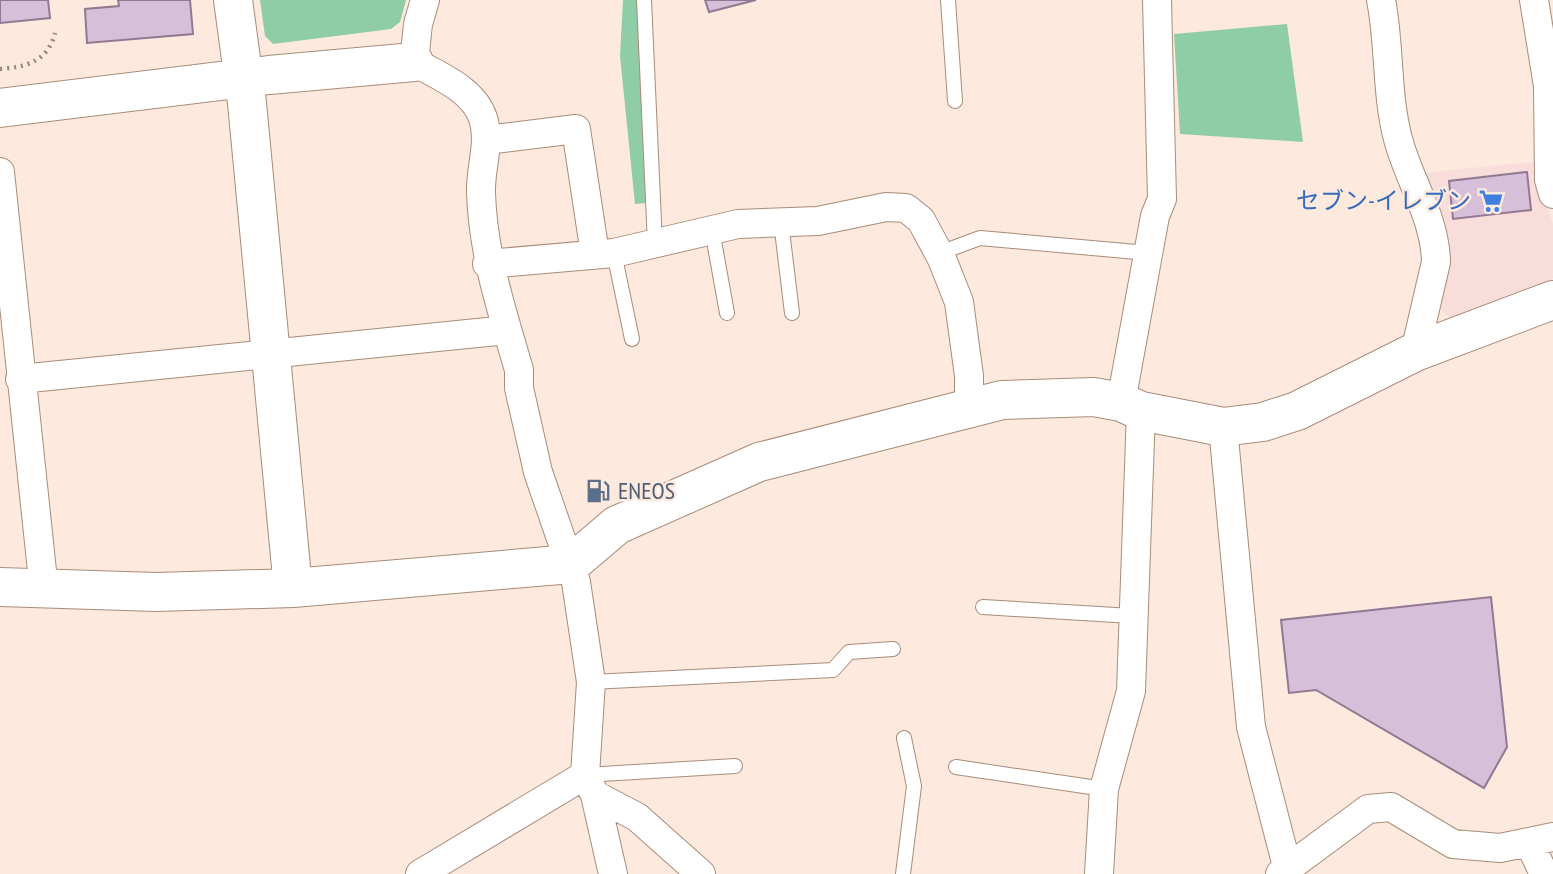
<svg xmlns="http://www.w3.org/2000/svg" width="1553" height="874" viewBox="0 0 1553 874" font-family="'PT Sans Narrow','Noto Sans JP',sans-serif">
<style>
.commercial{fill:#f8ddda}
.green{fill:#8fcda6}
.building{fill:#d7bfd9;stroke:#907992;stroke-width:2}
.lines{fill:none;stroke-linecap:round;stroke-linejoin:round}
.lane-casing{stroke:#a98c79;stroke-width:16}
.street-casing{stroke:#a98c79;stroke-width:30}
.secondary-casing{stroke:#a98c79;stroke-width:40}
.path{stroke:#97887e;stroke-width:4.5;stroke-dasharray:2 5;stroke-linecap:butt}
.lane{stroke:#fff;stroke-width:14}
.street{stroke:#fff;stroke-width:28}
.secondary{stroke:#fff;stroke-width:38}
.labels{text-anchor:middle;stroke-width:5;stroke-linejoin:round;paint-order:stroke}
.shop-label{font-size:24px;fill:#366cbe;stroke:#fde9dd;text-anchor:end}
.service-label{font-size:24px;fill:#4e5e75;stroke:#fde9dd;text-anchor:start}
</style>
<rect width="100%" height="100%" fill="#fde9dd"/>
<!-- commercial -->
<path class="commercial" d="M 1541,161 L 1541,186 L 1553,225 L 1553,278 L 1545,288 L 1454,322 L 1434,304 L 1423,173 Z"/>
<!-- green -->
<path class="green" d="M 260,0 L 406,0 L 400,22 L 391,29 L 273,44 L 265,36 Z
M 623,0 L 637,0 L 646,203 L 635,204 L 620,56 Z
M 1287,24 L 1303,142 L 1180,134 L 1174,34 Z"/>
<!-- building -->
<path class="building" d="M 0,0 L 48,0 L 50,18 L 0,23 Z
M 118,0 L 190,0 L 193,34 L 87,43 L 85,9 L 119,6 Z
M 705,0 L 756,0 L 709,12 Z
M 1527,172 L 1531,210 L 1453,219 L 1449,181 Z
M 1491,597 L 1507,747 L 1484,788 L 1316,690 L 1289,693 L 1281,620 Z"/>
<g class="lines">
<!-- lane casing -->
<g class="lane-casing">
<path id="lane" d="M 644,0 L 655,244
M 948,0 L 955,101
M 781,222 L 792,313
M 712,230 L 727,313
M 953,248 L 980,238 L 1148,253
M 614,253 L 632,339
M 983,607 L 1132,616
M 591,682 L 833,670 L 849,652 L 893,649
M 956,767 L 1104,789
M 585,775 L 735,766
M 903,874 L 914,786 L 904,738"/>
</g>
<!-- street casing -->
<g class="street-casing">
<path id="street" d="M 425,0 L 418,24 L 414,62 C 439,76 473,89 483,118 C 491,143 480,168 481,193 C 483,255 502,311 519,370 L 519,388 L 538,472 L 576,582 L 591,682 L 585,775 L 595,795 L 613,874
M 1381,0 C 1390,45 1386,94 1398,139 C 1409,181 1435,217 1436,262 L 1415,352
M 1534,0 L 1548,86 L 1549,180 L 1553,194
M 486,140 L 576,129 L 595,254
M 0,172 L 44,590
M 487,264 L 614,253 L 738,224 L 818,221 L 886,207 L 906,208 L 921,220 L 942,259 L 959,302 L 969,376 L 969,409
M 20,379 L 507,330
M 1121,402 L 1155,216 L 1162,199 L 1157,0
M 1223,427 L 1251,727 L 1289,874
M 595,795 L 637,817 L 701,874
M 1529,842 L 1544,874
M 420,874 L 585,775
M 1099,874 L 1104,789 L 1131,691 L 1141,411
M 1280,874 L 1368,809 L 1391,807 L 1453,844 L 1500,848 L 1553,837"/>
</g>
<!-- secondary casing -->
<g class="secondary-casing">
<path id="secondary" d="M 233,0 L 247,103 L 293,588
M 0,108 L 269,75 L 414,62
M 0,587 L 156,592 L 293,588 L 571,564 L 617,525 L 759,462 L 1002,400 L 1094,397 L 1121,402 L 1141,411 L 1223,427 L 1263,422 L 1297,411 L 1415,352 L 1553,300"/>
</g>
<!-- path -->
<path class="path" d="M 0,69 C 27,67 48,61 55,33"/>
<!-- lane -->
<use href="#lane" class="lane"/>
<!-- street -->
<use href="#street" class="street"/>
<!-- secondary -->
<use href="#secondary" class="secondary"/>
</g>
<!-- icons -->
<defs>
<g id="supermarket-bare" transform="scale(1.89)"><path d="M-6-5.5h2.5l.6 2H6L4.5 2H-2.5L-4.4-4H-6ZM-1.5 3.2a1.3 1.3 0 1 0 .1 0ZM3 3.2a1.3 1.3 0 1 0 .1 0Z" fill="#3f7fe0" stroke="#fde9dd" stroke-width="2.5" paint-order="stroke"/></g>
<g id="fuel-bare" transform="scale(1.89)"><path d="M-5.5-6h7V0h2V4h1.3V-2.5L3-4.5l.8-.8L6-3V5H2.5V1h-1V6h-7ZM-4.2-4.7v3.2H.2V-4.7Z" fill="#5c6f8a" stroke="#fde9dd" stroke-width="2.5" paint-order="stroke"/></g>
</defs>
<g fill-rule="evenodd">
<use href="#supermarket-bare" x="1491" y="201"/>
<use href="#fuel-bare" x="598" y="491"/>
</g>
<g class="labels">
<!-- shop labels -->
<g class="shop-label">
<text x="1471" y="209">セブン-イレブン</text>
</g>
<!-- service labels -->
<g class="service-label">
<text x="618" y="499">ENEOS</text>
</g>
</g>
</svg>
